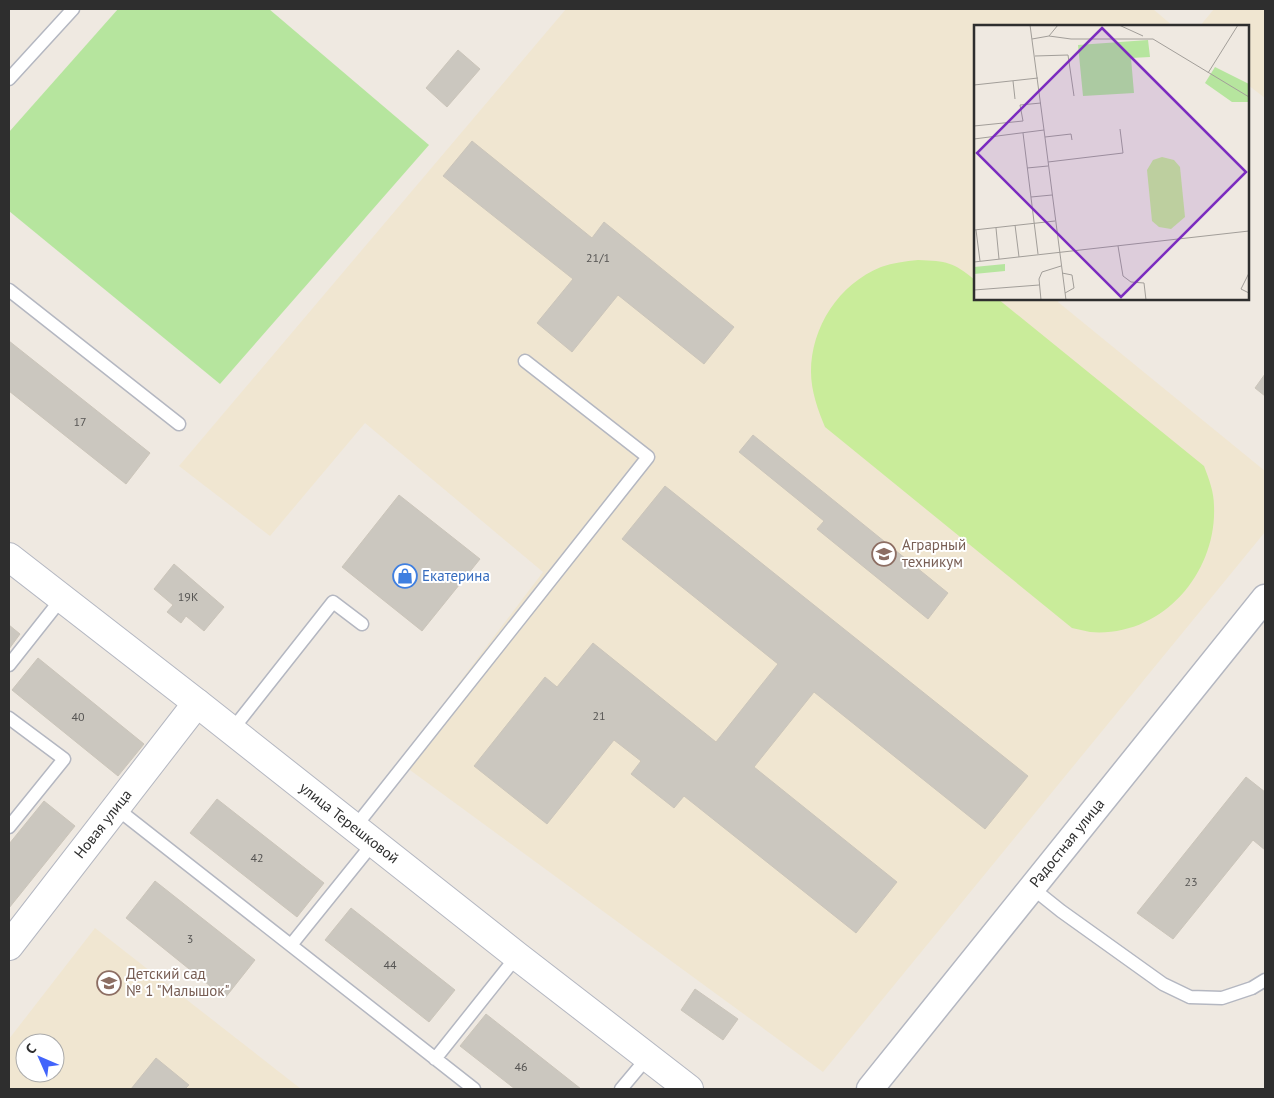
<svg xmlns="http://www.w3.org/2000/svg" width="1274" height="1098" viewBox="0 0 1274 1098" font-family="'PT Sans',sans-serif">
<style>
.education{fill:#f0e6d1;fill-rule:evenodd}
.green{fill:#b6e59e}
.pitch{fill:#c9ec9a}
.building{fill:#cbc7bf;stroke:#cbc5ba}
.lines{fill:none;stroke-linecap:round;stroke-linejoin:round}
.service-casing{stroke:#b4b7c1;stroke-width:15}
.minor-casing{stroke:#b4b7c1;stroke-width:29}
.tertiary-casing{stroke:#b4b7c1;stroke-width:30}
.secondary-casing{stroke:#b4b7c1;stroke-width:30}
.service{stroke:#fff;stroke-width:12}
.minor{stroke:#fff;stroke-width:26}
.tertiary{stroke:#fff;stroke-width:28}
.secondary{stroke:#fff;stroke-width:28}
.labels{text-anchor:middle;stroke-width:4;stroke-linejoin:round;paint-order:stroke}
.number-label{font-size:12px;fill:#555452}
.education-label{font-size:15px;fill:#785e54;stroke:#fff;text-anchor:start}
.shop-label{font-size:15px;fill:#366cbe;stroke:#fff;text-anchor:start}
.street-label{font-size:15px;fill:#2e2e2e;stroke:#fff}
.inset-road{fill:none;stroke:#a29e99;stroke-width:1}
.view{fill:#7b2cbf;fill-opacity:0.15;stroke:#7b2cbf;stroke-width:2.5}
.inset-edge{fill:none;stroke:#2e2e2e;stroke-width:2.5}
</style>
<rect width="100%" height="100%" fill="#efe9e1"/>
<!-- education -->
<path class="education" d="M 566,9 L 1153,9 L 1173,26 L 975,26 L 975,299 L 1060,299 L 1058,302 L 1265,471 L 1265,532 L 823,1072 L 399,762 L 543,572 L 365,423 L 270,536 L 179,466 Z
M 1214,9 L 1265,9 L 1265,98 L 1248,85 L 1248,26 L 1200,26 Z
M 95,928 L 301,1089 L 9,1089 L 9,1039 ZM 25,1043 L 55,1043 L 55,1073 L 25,1073 Z"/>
<!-- green -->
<path class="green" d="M 118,9 L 269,9 L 429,145 L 220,384 L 9,211 L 9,132 Z"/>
<!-- pitch -->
<path class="pitch" d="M 918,260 C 947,261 953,262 975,280 L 975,299 L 998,299 L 1204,466 C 1209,479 1214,492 1214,506 C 1217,574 1161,638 1090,632 C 1084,631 1078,629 1072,628 L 825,427 C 818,410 811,391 811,372 C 811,327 839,284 881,267 C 893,263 905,261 918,260 Z"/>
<!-- building -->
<path class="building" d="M 458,50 L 480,69 L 447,107 L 426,88 Z
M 472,141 L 592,238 L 604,222 L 734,327 L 704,364 L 618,295 L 572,352 L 537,323 L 573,279 L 443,176 Z
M 9,341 L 150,453 L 126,484 L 9,391 Z
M 1265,374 L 1265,396 L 1255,388 Z
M 753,435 L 948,593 L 928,619 L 817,529 L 824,521 L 739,452 Z
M 665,486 L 1028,776 L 985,829 L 814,692 L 754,767 L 897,882 L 856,933 L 684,796 L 674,808 L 631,774 L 641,761 L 614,740 L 547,824 L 474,766 L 545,677 L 557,687 L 593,643 L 716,742 L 778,664 L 622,539 Z
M 399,495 L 480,559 L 422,631 L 342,567 Z
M 174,564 L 224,607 L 204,631 L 186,616 L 181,623 L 167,612 L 173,605 L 154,589 Z
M 9,625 L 20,634 L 9,649 Z
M 38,658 L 144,744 L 118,776 L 12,690 Z
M 1246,777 L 1265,792 L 1265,850 L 1253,840 L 1173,939 L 1137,913 Z
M 217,799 L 324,883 L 297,917 L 190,833 Z
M 44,801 L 75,826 L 9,908 L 9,844 Z
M 155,881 L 255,960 L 225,998 L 126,918 Z
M 351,908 L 455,990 L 429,1022 L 325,940 Z
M 695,989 L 738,1019 L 723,1040 L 681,1010 Z
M 486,1014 L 581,1089 L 515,1089 L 460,1046 Z
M 156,1058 L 189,1085 L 185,1089 L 131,1089 Z"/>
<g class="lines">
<!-- service casing -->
<g class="service-casing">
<path id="service" d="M 9,79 L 73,9
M 9,290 L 179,424
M 9,665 L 62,598
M 9,718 L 64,759 L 9,827
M 232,730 L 333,602 L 362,624
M 116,808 L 474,1089
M 355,827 L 648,457 L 525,361
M 1031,887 L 1061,911 L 1163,984 L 1190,997 L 1222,998 L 1252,988 L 1265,980
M 291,945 L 374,842
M 435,1059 L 517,956
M 621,1089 L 647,1058"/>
</g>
<!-- minor casing -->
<g class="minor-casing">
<path id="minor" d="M 870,1089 L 1265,598"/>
</g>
<!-- tertiary casing -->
<g class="tertiary-casing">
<path id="tertiary" d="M 197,703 L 517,956 L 689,1089"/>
</g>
<!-- secondary casing -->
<g class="secondary-casing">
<path id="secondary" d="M 9,557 L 197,703 L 9,946"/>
</g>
<!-- service -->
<use href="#service" class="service"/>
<!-- minor -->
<use href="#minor" class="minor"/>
<!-- tertiary -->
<use href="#tertiary" class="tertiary"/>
<!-- secondary -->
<use href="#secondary" class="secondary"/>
</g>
<!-- icons -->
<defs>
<g id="university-ring" transform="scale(1.25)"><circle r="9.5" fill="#fff" stroke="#8d6e63" stroke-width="1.5"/><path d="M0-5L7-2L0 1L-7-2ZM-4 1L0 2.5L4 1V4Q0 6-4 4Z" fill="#8d6e63"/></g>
<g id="shop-ring" transform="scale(1.25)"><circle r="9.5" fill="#fff" stroke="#3f7fe0" stroke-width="1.5"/><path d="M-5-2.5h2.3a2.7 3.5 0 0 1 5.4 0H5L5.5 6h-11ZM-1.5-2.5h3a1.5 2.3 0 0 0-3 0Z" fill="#3f7fe0"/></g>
<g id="school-ring" transform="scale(1.25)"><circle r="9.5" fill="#fff" stroke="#8d6e63" stroke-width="1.5"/><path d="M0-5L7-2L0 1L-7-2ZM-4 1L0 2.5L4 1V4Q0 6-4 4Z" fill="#8d6e63"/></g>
</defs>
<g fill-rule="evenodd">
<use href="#university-ring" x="884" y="554"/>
<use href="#shop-ring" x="405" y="576"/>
<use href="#school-ring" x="109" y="983"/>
</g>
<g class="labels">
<!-- number labels -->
<g class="number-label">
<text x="598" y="262">21/1</text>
<text x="80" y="426">17</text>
<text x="188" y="601">19К</text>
<text x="599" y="720">21</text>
<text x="78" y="721">40</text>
<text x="257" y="862">42</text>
<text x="1191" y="886">23</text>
<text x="190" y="943">3</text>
<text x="390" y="969">44</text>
<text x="521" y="1071">46</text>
</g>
<!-- education labels -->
<g class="education-label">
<text x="902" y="550">Аграрный<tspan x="902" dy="17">техникум</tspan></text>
<text x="126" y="979">Детский сад<tspan x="126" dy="17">№ 1 "Малышок"</tspan></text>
</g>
<!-- shop labels -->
<g class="shop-label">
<text x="422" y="581">Екатерина</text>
</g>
<!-- street labels -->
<g class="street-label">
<text transform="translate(349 823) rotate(38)" y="5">улица Терешковой</text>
<text transform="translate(103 824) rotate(-52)" y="5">Новая улица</text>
<text transform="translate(1067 843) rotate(-51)" y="5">Радостная улица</text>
</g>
</g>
<!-- overview -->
<g transform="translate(974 25)">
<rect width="275" height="275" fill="#efe9e1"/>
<path d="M 174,15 L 176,32 L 157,33 L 160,68 L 109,71 L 104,20 ZM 241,42 L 275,59 L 275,77 L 258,77 L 231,58 ZM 31,239 L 31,246 L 0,249 L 0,242 Z" fill="#b6e59e"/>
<path d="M 188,132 L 200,135 L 206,142 L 211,192 L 197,204 L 185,202 L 178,196 L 173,145 L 179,135 Z" fill="#c9ec9a"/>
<path class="inset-road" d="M 145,0 L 169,11M 75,11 L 97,14 L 179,14 L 275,72M 58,14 L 75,11 L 84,0M 61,31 L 94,30 L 100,71M 234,48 L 264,0M 39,56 L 41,74M 0,60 L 64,53M 0,101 L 49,96 L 46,80 L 67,78M 70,105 L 92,275M 49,108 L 64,229M 71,112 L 97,109 L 98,115M 0,114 L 70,105 L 56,0M 74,137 L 149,128 L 146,104M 53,143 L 74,141M 57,172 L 78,170M 41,200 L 45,232M 22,203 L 25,234M 0,205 L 81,196M 2,205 L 6,236M 144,221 L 149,251 L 157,257 L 170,258 L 172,275M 0,237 L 275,206M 88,248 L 98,250 L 100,263 L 91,268M 275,248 L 267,264 L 275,268M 0,265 L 65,260M 67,275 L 65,254 L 68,247 L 87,241"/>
<path class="view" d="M 128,3 L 272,147 L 147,272 L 3,128 Z"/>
<rect width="275" height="275" class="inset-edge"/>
</g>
<!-- border -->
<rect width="1274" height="1098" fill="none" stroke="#2e2e2e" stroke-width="20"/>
<!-- north arrow -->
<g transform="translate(40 1058) rotate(315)"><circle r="24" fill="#ffffff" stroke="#ababab"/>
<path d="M0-4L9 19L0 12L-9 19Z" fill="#4264fb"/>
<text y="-8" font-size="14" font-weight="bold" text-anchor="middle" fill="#2e2e2e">С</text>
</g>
</svg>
